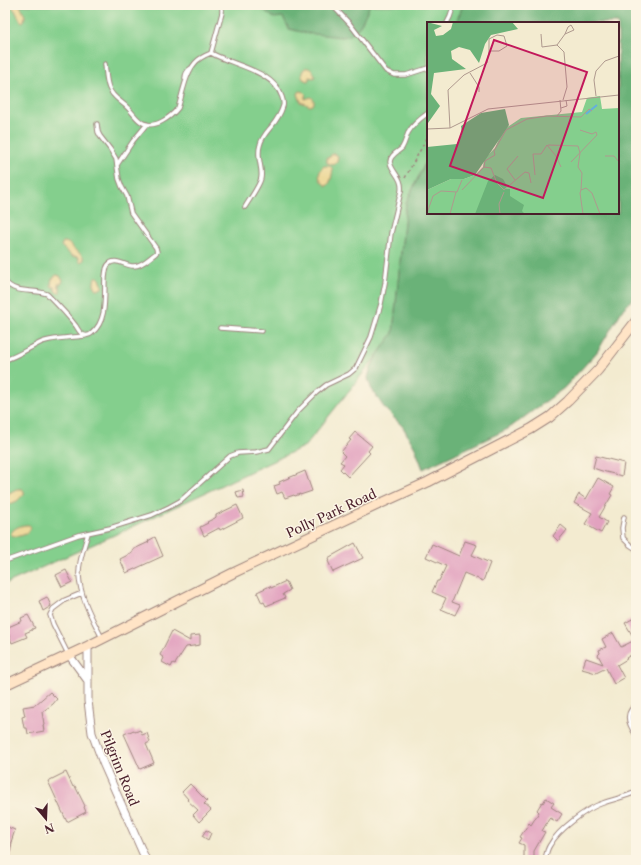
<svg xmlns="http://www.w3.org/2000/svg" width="641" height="865" viewBox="0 0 641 865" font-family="'Libre Caslon Text',serif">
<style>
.green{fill:#84cf8d;stroke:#67775c}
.forest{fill:#6bb278;stroke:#5a6852}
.sand{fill:#eeda9e;stroke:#9c7c64}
.building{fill:#e2a2bf}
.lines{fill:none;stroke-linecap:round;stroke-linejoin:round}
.lane-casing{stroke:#9e857e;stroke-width:5.5}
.street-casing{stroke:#9e857e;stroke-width:9}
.secondary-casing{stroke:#9e857e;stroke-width:11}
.path{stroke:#9e857e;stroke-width:1.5;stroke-dasharray:3 3;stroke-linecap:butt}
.lane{stroke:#fff;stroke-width:3.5}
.street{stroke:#fff;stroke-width:7}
.secondary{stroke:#ffe4c6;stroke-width:9}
.labels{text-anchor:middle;stroke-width:3;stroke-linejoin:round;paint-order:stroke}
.street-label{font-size:13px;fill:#4a1f2b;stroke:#fcf5e5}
.inset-river{fill:none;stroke:#64afdc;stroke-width:2}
.inset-road{fill:none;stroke:#af998e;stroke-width:1}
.view{fill:#c2185b;fill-opacity:0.15;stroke:#c2185b;stroke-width:2}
.inset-edge{fill:none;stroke:#4a1f2b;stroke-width:2}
</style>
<rect width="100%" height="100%" fill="#fcf5e5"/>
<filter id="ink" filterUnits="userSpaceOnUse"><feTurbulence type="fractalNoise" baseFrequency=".025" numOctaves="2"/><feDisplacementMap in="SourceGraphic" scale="8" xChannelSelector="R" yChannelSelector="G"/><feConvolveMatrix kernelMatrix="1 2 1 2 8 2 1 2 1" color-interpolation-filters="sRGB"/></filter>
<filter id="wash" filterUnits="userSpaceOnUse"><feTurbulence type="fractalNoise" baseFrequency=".012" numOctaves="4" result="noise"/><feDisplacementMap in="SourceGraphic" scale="16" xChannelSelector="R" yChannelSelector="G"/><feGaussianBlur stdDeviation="0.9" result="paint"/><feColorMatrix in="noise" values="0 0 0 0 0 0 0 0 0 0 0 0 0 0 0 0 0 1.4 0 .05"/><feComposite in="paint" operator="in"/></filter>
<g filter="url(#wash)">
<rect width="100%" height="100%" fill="#f3ebd0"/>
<!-- green -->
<path class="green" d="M 5,5 L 463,5 L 456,23 L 428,23 L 428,157 L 406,203 L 393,333 L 376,357 L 305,446 L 132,527 L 5,584 Z"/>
<!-- forest -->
<path class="forest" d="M 257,5 L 370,5 L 360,26 L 349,36 L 341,37 L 306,33 L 289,29 L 283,17 L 274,18 Z
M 463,5 L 636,5 L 636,173 L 634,176 L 635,222 L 636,224 L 636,295 L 623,309 L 597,352 L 564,388 L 508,429 L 423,469 L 415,448 L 403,427 L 385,409 L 371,388 L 368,378 L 370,369 L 376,357 L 393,333 L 406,203 L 428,157 L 428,213 L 618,213 L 618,23 L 456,23 Z"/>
<!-- sand -->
<path class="sand" d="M 11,5 L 20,5 L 25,16 L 24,21 L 22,22 L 20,20 L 16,12 Z
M 305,68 C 310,67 313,71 315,76 L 314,78 L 309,77 L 309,80 L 307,81 L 303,79 C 301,75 301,72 305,68 Z
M 301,91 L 304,92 L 306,94 L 305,96 L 305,99 L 311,97 C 314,99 315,102 313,105 L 310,106 L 301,102 L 298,94 L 299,92 Z
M 332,154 L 335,154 L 338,156 L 337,162 L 334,165 L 327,163 L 327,158 L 330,157 Z
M 324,166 L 330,166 L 333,169 C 332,174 331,183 327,186 C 319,182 316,173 324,166 Z
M 63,242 C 69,242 70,245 74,249 C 78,253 82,253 84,258 L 84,260 L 80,262 L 79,261 L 79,257 L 72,256 L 61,246 Z
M 57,275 L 60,276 L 63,281 L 61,284 L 58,284 L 58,286 L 60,287 L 60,292 L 58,293 L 55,291 L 55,287 L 52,287 C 50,282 52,277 57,275 Z
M 95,277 L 98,277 L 100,279 L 103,287 L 100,289 L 97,290 L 94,287 L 94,282 Z
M 17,489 L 22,489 L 24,491 L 24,494 L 17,501 L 10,504 L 7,502 L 7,496 L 9,493 Z
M 27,525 L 29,525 L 31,527 C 29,535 18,538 11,535 L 11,533 C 14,528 21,525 27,525 Z"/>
<g id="blocks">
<!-- building -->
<path class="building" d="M 355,432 L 372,446 L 368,451 L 370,453 L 348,477 L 340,469 L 344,464 L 340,462 L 345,456 L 341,452 L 351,440 L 349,439 Z
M 596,456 L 624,463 L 622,476 L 602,471 L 593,468 Z
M 305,471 L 312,491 L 300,495 L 300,494 L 295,496 L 294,495 L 285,498 L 282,492 L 277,494 L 274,486 L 280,484 L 279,482 Z
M 598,478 L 614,487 L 610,494 L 612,495 L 599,517 L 607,522 L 601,533 L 585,524 L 592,513 L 574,503 L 579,494 L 586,499 Z
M 243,490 L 244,497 L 238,498 L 236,492 Z
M 237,505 L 243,518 L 220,530 L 219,528 L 204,536 L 200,527 L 208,523 L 207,522 L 215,518 L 216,517 L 216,515 Z
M 561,525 L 567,530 L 558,541 L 553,536 Z
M 155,537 L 163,556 L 126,573 L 120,559 L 128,555 L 128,554 L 133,552 L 132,550 L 149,542 L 148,541 Z
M 465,541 L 477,545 L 472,555 L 490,563 L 483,581 L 464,573 L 452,602 L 460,605 L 455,615 L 441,609 L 446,598 L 432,592 L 437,581 L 439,581 L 446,566 L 426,557 L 432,544 L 459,556 Z
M 355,543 L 363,558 L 333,572 L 328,561 L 329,560 L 328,558 Z
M 66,570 L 72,582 L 62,587 L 56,575 Z
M 286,581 L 290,590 L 283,594 L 285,598 L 266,606 L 264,602 L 262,603 L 257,592 L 270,586 L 271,588 Z
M 47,597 L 51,606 L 43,611 L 39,601 Z
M 28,615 L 35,628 L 32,629 L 32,630 L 25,633 L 27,637 L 12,643 L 6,628 L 22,621 L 21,618 Z
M 636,617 L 636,652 L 626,658 L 627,659 L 617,665 L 624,678 L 614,684 L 606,668 L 596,673 L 582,669 L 586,658 L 603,664 L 598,655 L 600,653 L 599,650 L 606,647 L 602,639 L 613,633 L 621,647 L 635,640 L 625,623 Z
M 172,631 L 190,641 L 190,636 L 200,635 L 200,645 L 186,647 L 175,664 L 173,663 L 171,667 L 162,662 L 164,658 L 160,655 Z
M 50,692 L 57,699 L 53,704 L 42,712 L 44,724 L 43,725 L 44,731 L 28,734 L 27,728 L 24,728 L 22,717 L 25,716 L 23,707 L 35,705 Z
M 134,730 L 135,732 L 140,730 L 142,735 L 147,733 L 150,742 L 146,744 L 154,763 L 140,769 L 124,734 Z
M 66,772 L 73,787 L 75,786 L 85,806 L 84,807 L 86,812 L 67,822 L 48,781 Z
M 190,784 L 207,801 L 204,804 L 211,810 L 199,822 L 193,815 L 198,810 L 187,800 L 188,799 L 182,792 Z
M 546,798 L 554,803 L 551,807 L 562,814 L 557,822 L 550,818 L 549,819 L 542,831 L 545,832 L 534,851 L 534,860 L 524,860 L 524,845 L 519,843 L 522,838 L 520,837 L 529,823 L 531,825 L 539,812 L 537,810 L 542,802 L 543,803 Z
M 5,826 L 15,830 L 11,842 L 12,842 L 9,860 L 5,860 Z
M 206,830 L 211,833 L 208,840 L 202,836 Z"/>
</g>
</g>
<g filter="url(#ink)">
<use href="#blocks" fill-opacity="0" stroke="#9e857e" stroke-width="1"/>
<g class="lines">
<!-- lane casing -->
<g class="lane-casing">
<path id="lane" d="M 332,5 L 350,24 L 386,71 L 394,75 L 406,75 L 428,68
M 447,23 L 450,17 L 454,5
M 211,53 C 234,66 273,70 282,97 C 283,100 284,103 283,106 C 281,113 276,121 271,127 C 266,133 262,137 260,145 C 256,158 263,167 261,178 C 260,185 249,200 245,207
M 105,64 C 106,71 106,81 109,88 C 112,97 121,101 128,108 C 133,113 137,120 143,123 C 155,129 171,117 178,108 C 183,93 185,75 195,63 C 199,58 206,55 211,53 L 222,13 L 222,5
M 185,79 C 185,74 186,71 191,68
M 117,165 L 133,141 L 147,124
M 5,281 C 15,295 33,288 47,294 C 57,304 67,314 76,326 C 78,329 80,334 84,335 C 87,336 90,335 92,333 C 108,320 104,295 105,277 C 106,273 105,269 108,265 C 115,256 126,267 134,266 C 142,266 149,258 155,254 L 157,252 L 156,248 L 131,213 L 127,196 L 122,187 L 119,179 L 116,159 L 110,149 L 100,136 L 98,132 L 97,124
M 220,328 L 262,331
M 5,360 C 18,356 29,348 42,342 C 51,338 75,337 85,336
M 624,517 L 622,528 L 623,538 L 630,545 L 636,549
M 88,533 C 85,545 78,562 79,575 C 80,597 92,618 102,638
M 5,561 L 78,535 L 110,528 L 152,515 L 169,507 L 180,501 L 230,456 L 238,453 L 256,452 L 269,449 L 298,411 L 316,393 L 326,385 L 349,374 L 356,368 L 371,337 L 381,304 L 385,283 L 391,233 L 401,191 C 403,177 392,173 390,162 C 390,155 398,152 402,148 C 405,143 406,138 408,133 C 412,125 421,118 428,113
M 68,654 L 53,624 L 50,615 L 53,609 L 65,600 L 82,593
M 636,705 C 634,707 632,708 631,710 C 625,718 631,728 636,735
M 545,860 C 546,855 547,849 550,845 C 558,830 587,808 603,803 C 614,799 625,797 636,792"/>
</g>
<!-- street casing -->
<g class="street-casing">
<path id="street" d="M 88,646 L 88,701 L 92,733 L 103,763 L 146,860
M 69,655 L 88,681"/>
</g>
<!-- secondary casing -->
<g class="secondary-casing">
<path id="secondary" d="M 5,685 L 88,646 L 233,573 L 375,506 L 428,482 L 531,429 L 550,417 L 568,401 L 598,370 L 636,321"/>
</g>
<!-- path -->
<path class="path" d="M 405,178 L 428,136"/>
<!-- lane -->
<use href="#lane" class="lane"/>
<!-- street -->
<use href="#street" class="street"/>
<!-- secondary -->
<use href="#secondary" class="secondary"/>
</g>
</g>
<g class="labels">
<!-- street labels -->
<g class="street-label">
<text transform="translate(331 513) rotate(-25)" y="5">Polly Park Road</text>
<text transform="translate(120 768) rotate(68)" y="5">Pilgrim Road</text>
</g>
</g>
<!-- overview -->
<g transform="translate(427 22)">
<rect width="192" height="192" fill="#f3ebd0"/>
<path d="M 173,74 L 175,87 L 192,86 L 192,192 L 0,192 L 0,168 L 24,157 L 37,157 L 48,153 L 56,145 L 57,137 L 68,126 L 76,108 L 94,96 L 155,90 L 160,76 Z" fill="#84cf8d"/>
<path d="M 0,0 L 15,4 L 7,8 L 9,14 L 16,13 L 24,7 L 26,0 L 85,0 L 91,7 L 64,13 L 58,22 L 52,41 L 43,28 L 32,25 L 24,29 L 25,37 L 39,47 L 7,51 L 4,72 L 13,84 L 1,101 ZM 78,87 L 82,103 L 48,153 L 37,157 L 24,157 L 0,168 L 0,125 L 30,122 L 35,112 L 34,104 L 54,91 ZM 68,153 L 76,157 L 80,164 L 78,167 L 83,167 L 83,174 L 97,183 L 95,189 L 98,192 L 48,192 L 61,159 Z" fill="#6bb278"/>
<path class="inset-river" d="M 159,92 L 170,83"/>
<path class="inset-road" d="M 144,3 L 147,8 L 138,12 L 141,5 ZM 114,12 L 115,25 L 130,23 L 137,30 L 140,65 L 136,78M 70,13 L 77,14 L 80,24 L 72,29 L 62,29 L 62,17 ZM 130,23 L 138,12M 43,51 L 52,65 L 52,70M 169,74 L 167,58 L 169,49 L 178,39 L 192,34M 134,86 L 140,84 L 139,78M 130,94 L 134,89 L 133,78M 23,106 L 21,68 L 37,53 L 60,41 L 62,29M 0,107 L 23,106 L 61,87 L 192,73M 121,123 L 151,124 L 153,131 L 151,145 L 155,151 L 154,168M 178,134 L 187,134 L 192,140M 144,140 L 170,113 L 169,110 L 165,112 L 153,108M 108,153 L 106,132 L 114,132 L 120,123 L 129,134 L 134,145M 88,158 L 80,147 L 91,134M 104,161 L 102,151 L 98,150 L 77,168 L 70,161 L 64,146 L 57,145 L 58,139 L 68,133 L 67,129 L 79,108 L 100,97 L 120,94 L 154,95 L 162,87 L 165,89M 35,168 L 57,145M 0,191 L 6,174 L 14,169 L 30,170 L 35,158M 23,192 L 29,170M 73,192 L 72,182 L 77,170M 156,192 L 153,171 L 154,168 L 159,166 L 165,171 L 173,192"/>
<path class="view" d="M 67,18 L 160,50 L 116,176 L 23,144 Z"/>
<rect width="192" height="192" class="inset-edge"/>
</g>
<!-- margin -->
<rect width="641" height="865" fill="none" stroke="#fcf5e5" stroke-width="20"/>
<!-- north arrow -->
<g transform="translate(46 819) rotate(161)" stroke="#fcf5e5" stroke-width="3" paint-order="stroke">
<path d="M0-3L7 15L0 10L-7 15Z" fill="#4a1f2b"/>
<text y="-6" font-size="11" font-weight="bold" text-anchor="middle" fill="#4a1f2b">N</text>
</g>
</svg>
